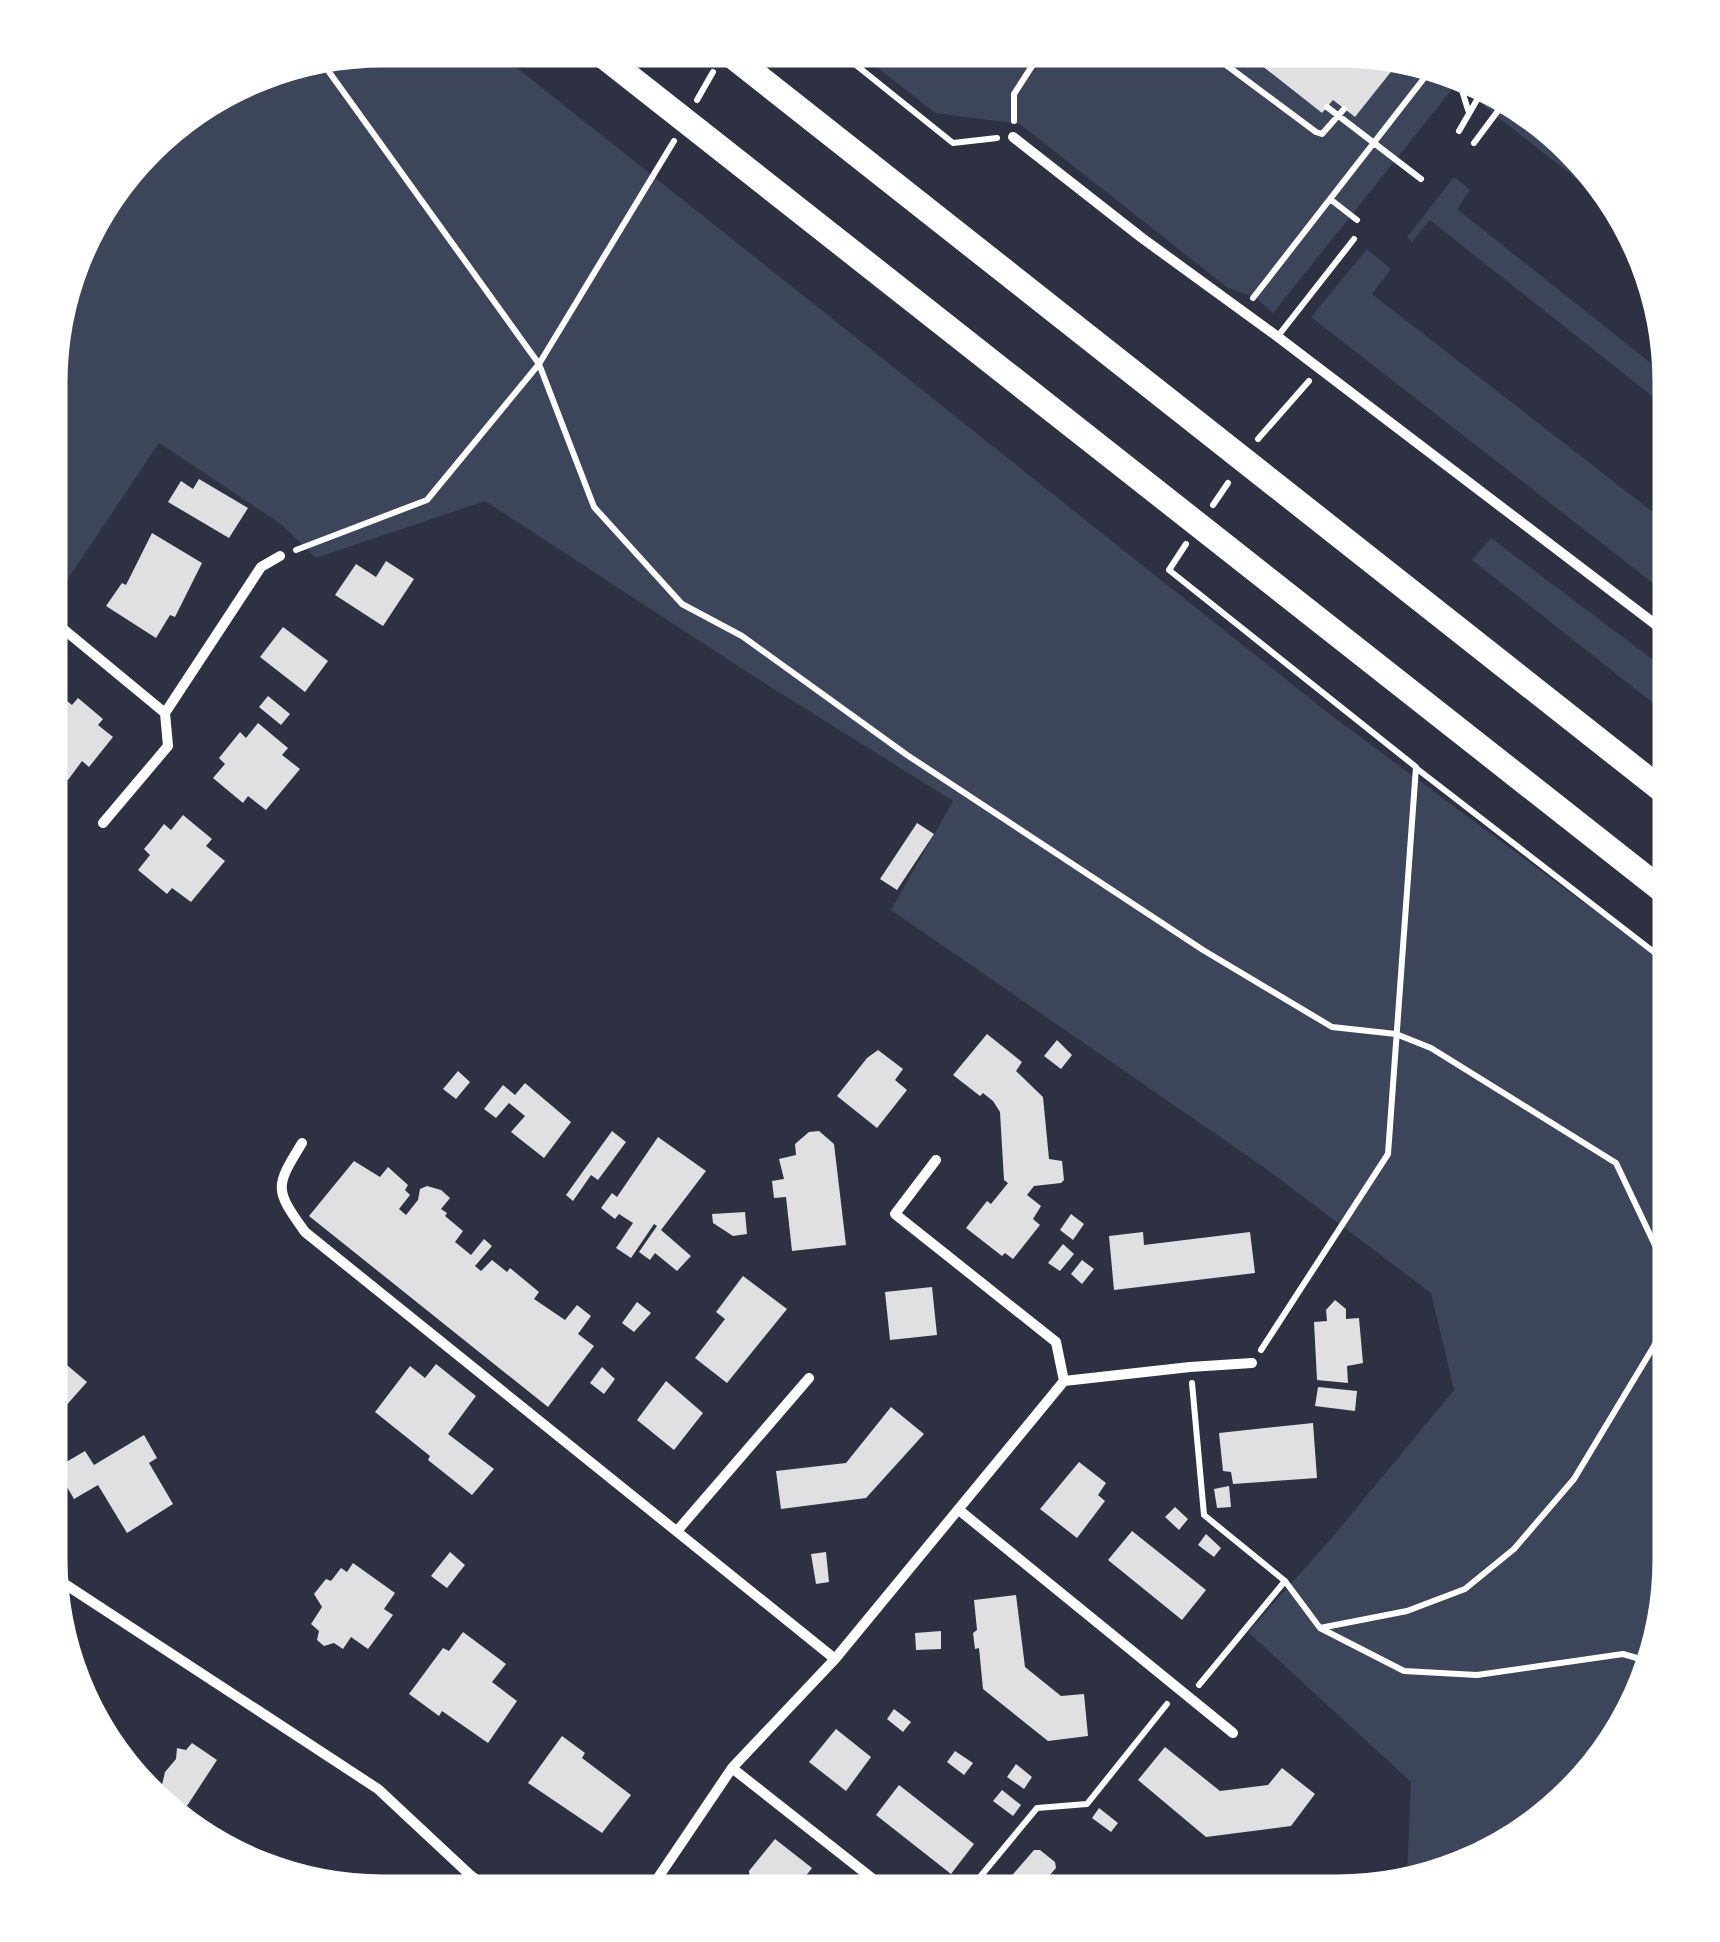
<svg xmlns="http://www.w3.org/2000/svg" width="1720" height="1942" viewBox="0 0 1720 1942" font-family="'Work Sans',sans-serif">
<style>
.green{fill:#3c4559}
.building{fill:#e0e0e3}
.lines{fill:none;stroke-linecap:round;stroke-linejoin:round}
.path{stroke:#fff;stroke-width:6}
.service{stroke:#fff;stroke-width:6}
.minor{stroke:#fff;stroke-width:10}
.motorway{stroke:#fff;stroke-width:25}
.rim{fill:none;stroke:#fff;stroke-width:5}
</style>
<rect width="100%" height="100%" fill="#2d3142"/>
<!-- green -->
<path class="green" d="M 383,48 L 492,48 L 1332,716 L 1672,968 L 1672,1580 L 1627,1727 L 1523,1838 L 1407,1877 L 1411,1782 L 1248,1632 L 1330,1540 L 1454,1390 L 1431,1293 L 1265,1168 L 891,910 L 953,801 L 747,672 L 485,501 L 316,558 L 281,524 L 159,443 L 57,595 L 50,592 L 50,339 L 92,216 L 162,130 L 275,65 Z
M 854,49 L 1242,50 L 1322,113 L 1333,100 L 1355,117 L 1402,58 L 1461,78 L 1273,313 L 1256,298 L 1228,288 L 1020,124 L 935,113 Z
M 1497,90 L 1505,93 L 1616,197 L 1622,215 L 1484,106 Z
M 1454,177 L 1470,190 L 1457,209 L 1672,380 L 1672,412 L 1430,220 L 1412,242 L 1407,237 Z
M 1367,249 L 1391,269 L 1372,294 L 1672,527 L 1672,598 L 1311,317 Z
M 1491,538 L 1672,674 L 1672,718 L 1472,560 Z"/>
<!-- building -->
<path class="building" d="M 1242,50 L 1380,50 L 1402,58 L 1355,117 L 1333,100 L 1322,113 Z
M 199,479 L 248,508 L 229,538 L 168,502 L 181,481 L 193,489 Z
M 152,533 L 202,563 L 175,617 L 170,615 L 156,638 L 106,606 L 122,583 L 126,585 Z
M 386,561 L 414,579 L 383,626 L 335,595 L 356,564 L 376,577 Z
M 283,627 L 328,661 L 305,692 L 260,657 Z
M 57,693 L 72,705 L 78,698 L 103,719 L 98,725 L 113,737 L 89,767 L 82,761 L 68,780 L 50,766 L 50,702 Z
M 268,696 L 290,714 L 281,725 L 259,707 Z
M 258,723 L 288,748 L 282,755 L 300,769 L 266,810 L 248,796 L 243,803 L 213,778 L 225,764 L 219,758 L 240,732 L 246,738 Z
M 183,815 L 212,839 L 206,846 L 225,861 L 191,902 L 172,888 L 167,894 L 138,870 L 150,855 L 144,849 L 154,837 L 164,824 L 171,830 Z
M 917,823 L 934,834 L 897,890 L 880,879 Z
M 987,1034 L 1022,1062 L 1016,1071 L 1043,1097 L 1049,1159 L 1062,1161 L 1064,1180 L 1061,1183 L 1034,1186 L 1027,1195 L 1041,1206 L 1033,1219 L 1040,1225 L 1013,1259 L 1005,1253 L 1002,1256 L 966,1228 L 987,1201 L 991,1204 L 1008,1183 L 1004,1180 L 1000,1112 L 993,1101 L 983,1093 L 980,1096 L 953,1075 Z
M 1057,1040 L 1072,1055 L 1061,1069 L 1044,1056 Z
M 878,1050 L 903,1069 L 895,1080 L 907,1090 L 877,1128 L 837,1096 L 867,1058 Z
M 458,1071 L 470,1082 L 456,1099 L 443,1089 Z
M 525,1083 L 571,1122 L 544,1158 L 511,1132 L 525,1116 L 509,1103 L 496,1118 L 484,1109 L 503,1085 L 515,1095 Z
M 612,1131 L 626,1142 L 598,1180 L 591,1175 L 573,1201 L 566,1195 Z
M 819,1131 L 834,1144 L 846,1245 L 792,1251 L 786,1197 L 774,1198 L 772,1181 L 784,1179 L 779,1159 L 796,1155 L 795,1144 L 809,1132 Z
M 658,1137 L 706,1171 L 661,1230 L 691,1256 L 677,1271 L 655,1253 L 650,1260 L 639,1252 L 657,1226 L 654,1224 L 631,1258 L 616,1248 L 633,1223 L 619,1214 L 615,1219 L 601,1208 L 612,1193 L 617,1197 Z
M 354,1161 L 380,1177 L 388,1167 L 408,1185 L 405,1190 L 410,1195 L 399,1209 L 406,1215 L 418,1200 L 420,1189 L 427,1186 L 441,1190 L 450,1198 L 441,1209 L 447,1213 L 445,1216 L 463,1231 L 455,1242 L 471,1255 L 484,1239 L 492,1246 L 475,1266 L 481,1271 L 492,1260 L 507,1272 L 510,1268 L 539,1292 L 534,1299 L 565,1320 L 577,1305 L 591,1316 L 578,1334 L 594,1346 L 548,1407 L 309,1216 Z
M 745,1212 L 747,1234 L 733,1236 L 713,1223 L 712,1214 Z
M 1071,1214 L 1084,1224 L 1073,1240 L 1060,1230 Z
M 1143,1232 L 1144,1245 L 1250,1232 L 1255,1273 L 1114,1290 L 1109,1236 Z
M 1063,1244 L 1074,1254 L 1060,1271 L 1048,1263 Z
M 1082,1260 L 1094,1269 L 1082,1284 L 1071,1274 Z
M 743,1276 L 787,1309 L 727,1383 L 695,1358 L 725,1319 L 716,1312 Z
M 932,1287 L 937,1335 L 890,1340 L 885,1292 Z
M 1335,1300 L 1346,1309 L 1346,1319 L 1359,1318 L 1363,1363 L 1347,1366 L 1348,1383 L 1317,1380 L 1314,1322 L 1327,1321 L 1326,1310 Z
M 637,1302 L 651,1313 L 634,1332 L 622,1323 Z
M 61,1360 L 87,1382 L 48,1426 L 49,1374 Z
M 436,1364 L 476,1396 L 448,1434 L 494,1469 L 472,1495 L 428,1460 L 430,1456 L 375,1412 L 410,1366 L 425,1378 Z
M 602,1367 L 615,1379 L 604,1394 L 590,1383 Z
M 666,1381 L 703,1413 L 674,1450 L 637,1420 Z
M 1318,1387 L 1357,1391 L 1355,1411 L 1315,1406 Z
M 891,1407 L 924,1434 L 866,1498 L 781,1509 L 776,1471 L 846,1463 Z
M 1313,1423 L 1317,1478 L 1233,1484 L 1231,1472 L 1223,1471 L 1219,1433 Z
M 144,1435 L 157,1458 L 149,1463 L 173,1504 L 127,1533 L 98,1485 L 74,1499 L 56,1468 L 85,1451 L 94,1465 Z
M 1079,1462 L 1106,1483 L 1098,1495 L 1105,1501 L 1077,1538 L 1040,1509 Z
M 1229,1486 L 1231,1507 L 1217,1508 L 1214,1489 Z
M 1175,1507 L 1188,1519 L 1179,1530 L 1165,1517 Z
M 1132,1531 L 1206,1590 L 1182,1620 L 1108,1560 Z
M 1206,1534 L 1221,1548 L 1214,1557 L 1198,1545 Z
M 450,1552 L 465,1565 L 447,1588 L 431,1576 Z
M 826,1552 L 829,1582 L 816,1584 L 811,1554 Z
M 353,1563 L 395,1593 L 384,1609 L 393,1615 L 368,1649 L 351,1637 L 343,1649 L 334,1643 L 324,1646 L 317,1640 L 319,1631 L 311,1624 L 322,1607 L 314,1594 L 326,1579 L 331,1581 L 341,1568 L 347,1572 Z
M 1016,1595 L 1025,1667 L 1061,1696 L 1084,1694 L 1088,1736 L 1048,1741 L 983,1689 L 979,1648 L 975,1649 L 973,1633 L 977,1630 L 974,1600 Z
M 941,1631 L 941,1649 L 916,1650 L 915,1633 Z
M 463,1632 L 506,1664 L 492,1682 L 517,1701 L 488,1743 L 442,1711 L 439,1716 L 409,1694 L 443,1648 L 449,1651 Z
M 894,1709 L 911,1722 L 903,1732 L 887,1719 Z
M 836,1729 L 871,1757 L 846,1791 L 809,1762 Z
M 562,1736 L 585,1753 L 582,1758 L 631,1795 L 602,1833 L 528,1783 Z
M 192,1743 L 217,1760 L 187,1806 L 161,1789 L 165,1772 L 176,1759 L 177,1748 L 186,1750 Z
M 1165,1747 L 1220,1791 L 1268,1785 L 1282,1768 L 1315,1794 L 1291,1826 L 1206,1837 L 1138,1780 Z
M 955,1751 L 973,1763 L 964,1775 L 947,1762 Z
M 1016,1764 L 1032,1777 L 1024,1789 L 1007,1777 Z
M 899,1785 L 974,1844 L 951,1874 L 876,1815 Z
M 1002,1790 L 1021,1805 L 1013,1816 L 993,1801 Z
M 1099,1808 L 1118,1823 L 1111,1832 L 1092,1818 Z
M 775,1839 L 812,1868 L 798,1886 L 799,1894 L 752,1894 L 749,1871 Z
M 1034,1850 L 1040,1850 L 1055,1862 L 1056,1868 L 1049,1876 L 1053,1874 L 1071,1894 L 1011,1894 L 1002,1887 Z"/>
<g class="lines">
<!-- path -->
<path class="path" d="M 836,49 L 953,143 L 997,138
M 1206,50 L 1316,132 L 1322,134 L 1344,109
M 319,58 L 539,364 L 594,507 L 682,604 L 742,636 L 907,755 L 1203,950 L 1332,1027 L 1396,1034 L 1431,1048 L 1616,1163 L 1672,1281
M 1467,80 L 1461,87 L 1468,110
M 697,100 L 713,72
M 1327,107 L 1421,179
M 1014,121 L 1014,94 L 1043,49
M 1459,131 L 1485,86
M 1474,143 L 1509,96
M 1330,199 L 1357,220
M 1636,270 L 1640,266
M 1253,298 L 1432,68
M 1258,439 L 1309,381
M 1213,505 L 1228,483
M 1186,544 L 1169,570 L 1416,767 L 1388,1154 L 1261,1350
M 296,550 L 427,500 L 539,364 L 674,141
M 1416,768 L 1672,966
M 1192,1383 L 1204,1515 L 1285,1581 L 1199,1685
M 1285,1581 L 1320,1628 L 1404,1671 L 1477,1675 L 1623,1654 L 1647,1661
M 1320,1628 L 1407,1611 L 1465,1589 L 1514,1549 L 1574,1479 L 1654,1346 L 1672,1305
M 970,1894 L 970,1889 L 1037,1808 L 1087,1804 L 1167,1704"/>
<!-- service -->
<path class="service" d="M 1278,336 L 1354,239"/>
<!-- minor -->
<path class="minor" d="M 1013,137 L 1142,238 L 1278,337 L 1672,637
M 50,618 L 165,713
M 103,823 L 168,746 L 165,713 L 261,567 L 280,556
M 302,1143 C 275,1187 274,1189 305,1232 L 835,1659
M 936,1160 L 895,1214 L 1056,1342 L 1064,1381
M 959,1510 L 1233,1733
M 677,1531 L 809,1378
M 48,1573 L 378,1789 L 469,1874 L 495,1894
M 732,1768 L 892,1894
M 647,1894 L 732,1768 L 835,1659 L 1064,1381 L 1190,1367 L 1252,1363"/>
<!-- motorway -->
<path class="motorway" d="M 593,48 L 1672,898
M 722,48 L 1672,798"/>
</g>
<!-- crop -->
<path d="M0 0H1720V1942H0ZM383 65H1337A318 318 0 0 1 1655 383V1559A318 318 0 0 1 1337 1877H383A318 318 0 0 1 65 1559V383A318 318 0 0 1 383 65Z" fill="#fff" fill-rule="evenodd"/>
<path class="rim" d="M383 65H1337A318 318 0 0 1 1655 383V1559A318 318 0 0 1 1337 1877H383A318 318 0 0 1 65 1559V383A318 318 0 0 1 383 65Z"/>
</svg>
